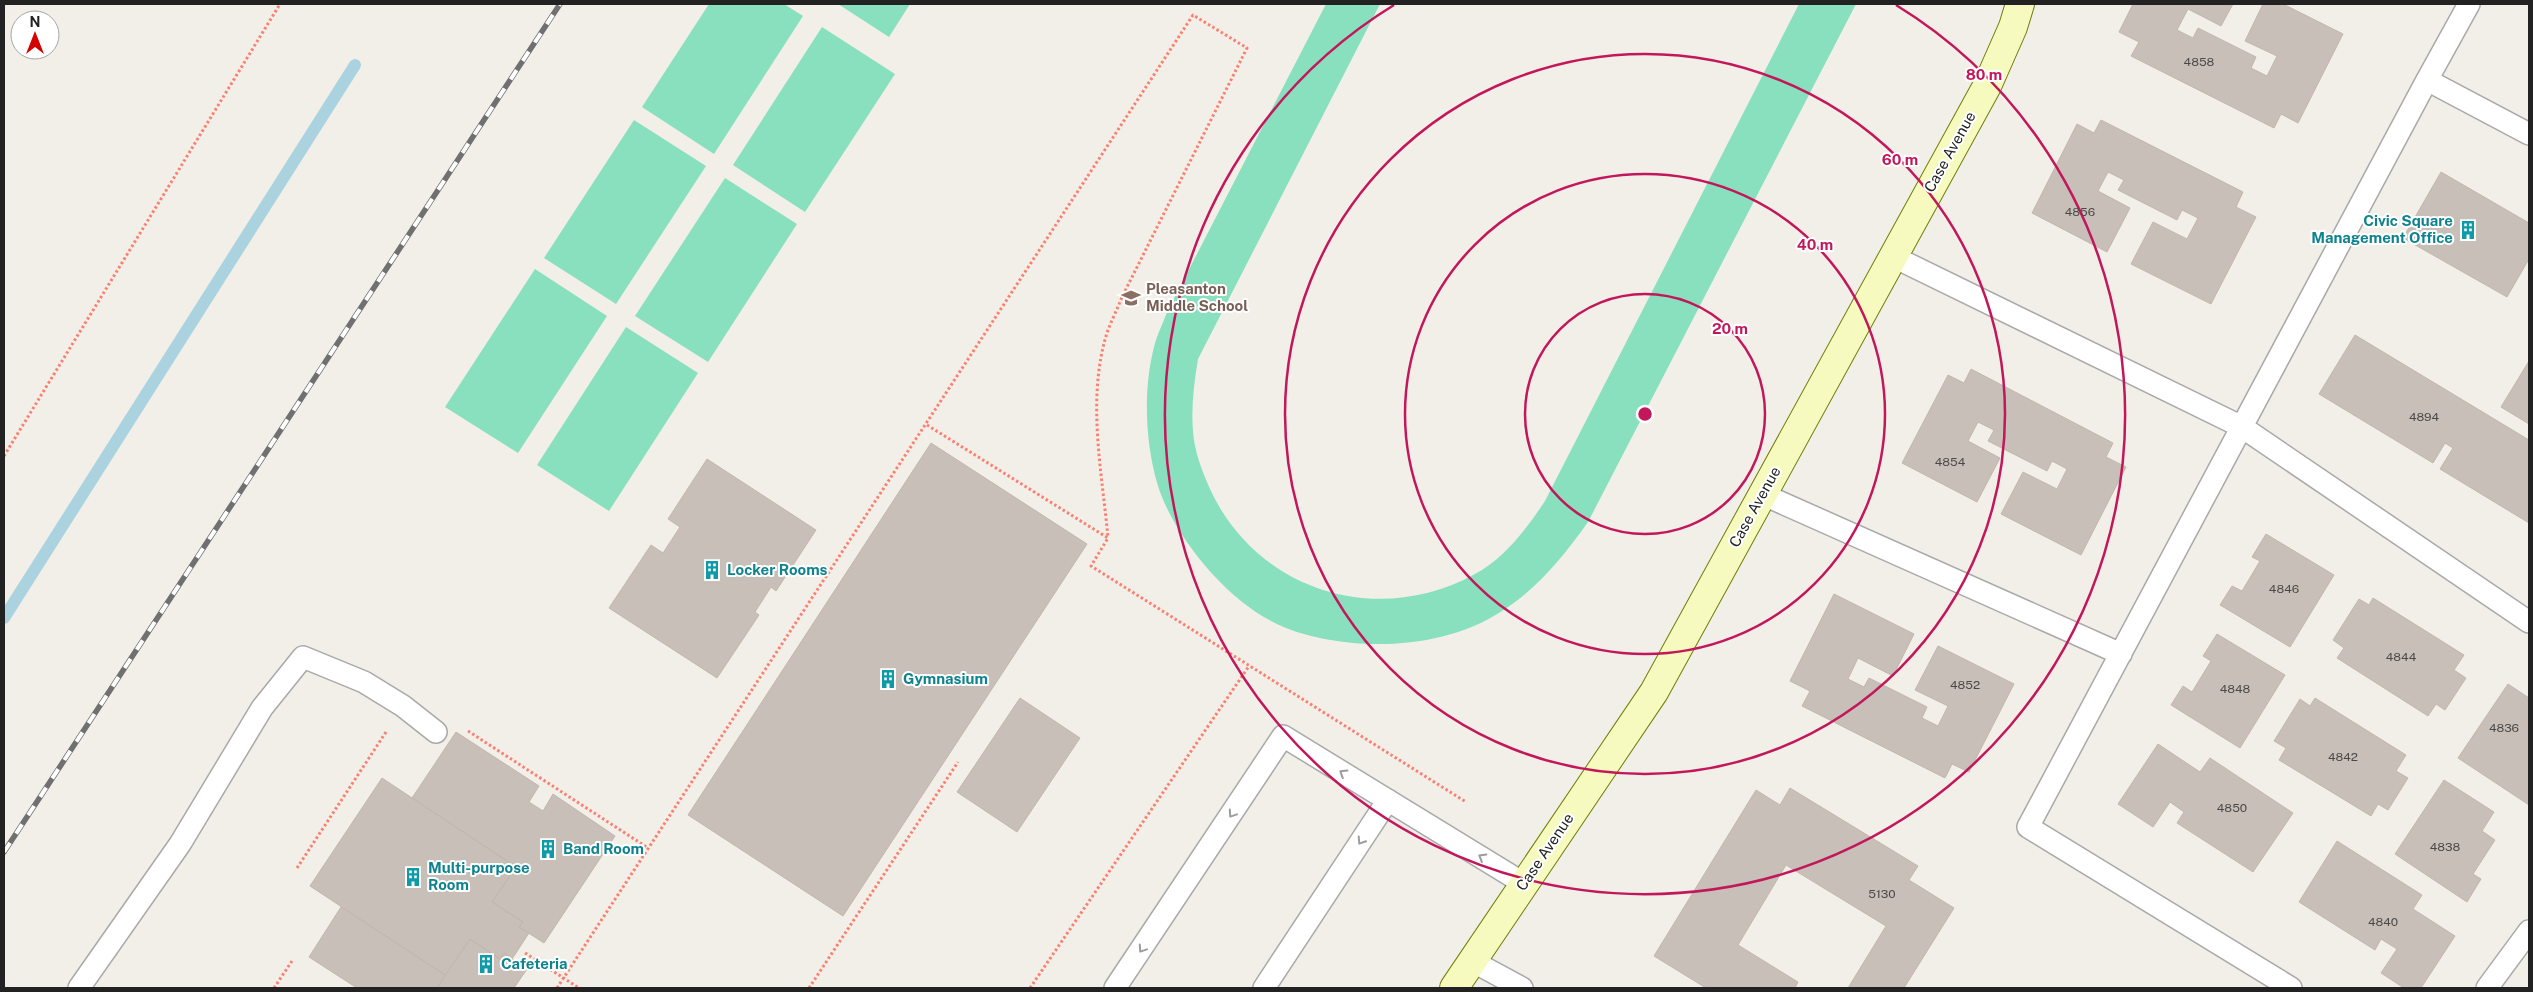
<svg xmlns="http://www.w3.org/2000/svg" width="2533" height="992" viewBox="0 0 2533 992" font-family="'Public Sans',sans-serif">
<style>
.pitch{fill:#88e0be}
.lines{fill:none;stroke-linecap:round;stroke-linejoin:round}
.stream{stroke:#aad3df;stroke-width:12}
.building{fill:#c7bfb8;stroke:#c4b6ab}
.lane-casing{stroke:#a9a9a9;stroke-width:24}
.secondary-casing{stroke:#707d05;stroke-width:30}
.path{stroke:#fa8072;stroke-width:3;stroke-dasharray:2.5 2.5;stroke-linecap:butt}
.lane{stroke:#fff;stroke-width:21}
.secondary{stroke:#f7fabf;stroke-width:28}
.rail-casing{stroke:#707070;stroke-width:5.5}
.rail{stroke:#fff;stroke-width:4;stroke-dasharray:11;stroke-linecap:butt}
.oneway{stroke:#9c9c9c}
.ring{fill:none;stroke:#c2185b;stroke-width:2.5}
.labels{text-anchor:middle;stroke-width:4;stroke-linejoin:round;paint-order:stroke}
.number-label{font-size:12px;fill:#4b4948}
.street-label{font-size:15px;fill:#222;stroke:#fff}
.culture-label{font-size:15px;font-weight:bold;fill:#0d838f;stroke:#fff;text-anchor:start}
.education-label{font-size:15px;font-weight:bold;fill:#785e54;stroke:#fff;text-anchor:start}
.centre{fill:#c2185b;stroke:#fff;stroke-width:2.5}
.ring-label{font-size:15px;text-anchor:middle;font-weight:bold;fill:#c2185b;stroke:#fff;stroke-width:4;stroke-linejoin:round;paint-order:stroke}
</style>
<rect width="100%" height="100%" fill="#f2efe9"/>
<!-- pitch -->
<path class="pitch" d="M 709,4 L 784,4 L 803,16 L 714,154 L 642,107 Z
M 838,4 L 910,4 L 889,37 Z
M 1326,4 L 1380,4 L 1198,359 C 1194,383 1191,407 1193,431 C 1194,450 1202,471 1210,489 C 1257,591 1377,628 1475,574 C 1505,558 1527,528 1545,501 L 1799,4 L 1856,4 L 1588,522 C 1563,557 1538,588 1502,611 C 1464,636 1416,645 1372,644 C 1339,643 1302,637 1273,622 C 1225,598 1174,536 1158,486 C 1145,443 1143,390 1154,347 C 1157,335 1163,323 1167,312 Z
M 822,27 L 895,74 L 805,212 L 733,165 Z
M 634,120 L 706,166 L 616,304 L 544,258 Z
M 725,178 L 797,224 L 708,362 L 635,316 Z
M 535,269 L 607,316 L 518,453 L 445,407 Z
M 626,327 L 698,373 L 609,511 L 537,465 Z"/>
<g class="lines">
<!-- stream -->
<path class="stream" d="M 4,618 L 355,65"/>
</g>
<!-- building -->
<path class="building" d="M 2133,4 L 2233,4 L 2221,26 L 2188,9 L 2177,30 L 2193,38 L 2198,28 L 2256,57 L 2251,68 L 2267,76 L 2277,56 L 2245,41 L 2263,4 L 2283,4 L 2343,34 L 2298,123 L 2281,114 L 2274,128 L 2131,56 L 2139,42 L 2119,32 Z
M 2101,120 L 2243,192 L 2236,207 L 2256,217 L 2211,304 L 2131,264 L 2153,222 L 2187,239 L 2198,218 L 2182,210 L 2177,220 L 2118,190 L 2124,180 L 2108,172 L 2098,191 L 2130,208 L 2107,252 L 2032,213 L 2077,124 L 2094,133 Z
M 2441,172 L 2529,223 L 2529,259 L 2507,297 L 2403,238 Z
M 2355,335 L 2529,440 L 2529,523 L 2440,469 L 2453,448 L 2445,443 L 2433,463 L 2319,394 Z
M 2529,361 L 2529,424 L 2501,407 Z
M 1971,369 L 2113,443 L 2106,457 L 2126,467 L 2081,555 L 2001,514 L 2023,472 L 2057,489 L 2067,469 L 2052,461 L 2047,471 L 1988,441 L 1994,430 L 1978,422 L 1968,441 L 2000,458 L 1977,502 L 1902,463 L 1948,375 L 1964,383 Z
M 931,443 L 1087,544 L 843,916 L 688,815 Z
M 707,459 L 816,530 L 776,591 L 771,587 L 755,612 L 759,615 L 717,678 L 609,608 L 651,545 L 663,553 L 680,527 L 668,519 Z
M 2266,534 L 2334,575 L 2290,647 L 2220,605 L 2232,586 L 2242,591 L 2260,561 L 2252,557 Z
M 1834,594 L 1914,634 L 1893,676 L 1858,658 L 1848,679 L 1864,687 L 1869,678 L 1927,707 L 1922,718 L 1938,726 L 1948,706 L 1915,690 L 1938,646 L 2014,684 L 1969,772 L 1952,764 L 1945,778 L 1802,706 L 1810,691 L 1790,681 Z
M 2373,598 L 2464,655 L 2454,670 L 2466,678 L 2445,710 L 2436,704 L 2428,716 L 2337,658 L 2344,648 L 2333,640 L 2359,599 L 2369,605 Z
M 2217,634 L 2285,675 L 2240,748 L 2171,705 L 2183,686 L 2192,692 L 2211,661 L 2203,656 Z
M 2508,684 L 2529,698 L 2529,805 L 2458,758 Z
M 1020,698 L 1080,738 L 1017,832 L 957,792 Z
M 2315,698 L 2406,755 L 2396,771 L 2408,778 L 2388,810 L 2378,804 L 2371,816 L 2279,760 L 2286,748 L 2274,741 L 2300,699 L 2310,706 Z
M 456,732 L 539,786 L 529,802 L 543,811 L 553,794 L 615,836 L 544,943 L 519,927 L 523,922 L 492,902 L 516,867 L 412,798 Z
M 2158,744 L 2200,772 L 2210,758 L 2293,813 L 2253,872 L 2177,823 L 2184,812 L 2170,802 L 2153,827 L 2118,804 Z
M 382,778 L 516,867 L 492,902 L 523,922 L 519,927 L 529,933 L 512,959 L 504,953 L 500,959 L 470,939 L 445,975 L 310,886 Z
M 2444,780 L 2494,812 L 2482,831 L 2495,840 L 2473,874 L 2481,879 L 2467,902 L 2395,854 Z
M 1790,788 L 1918,866 L 1909,880 L 1954,908 L 1904,988 L 1848,988 L 1886,926 L 1786,865 L 1738,945 L 1798,982 L 1795,988 L 1706,988 L 1654,956 L 1756,790 L 1780,805 Z
M 2337,841 L 2422,895 L 2413,909 L 2455,936 L 2421,988 L 2404,988 L 2381,973 L 2397,949 L 2381,939 L 2375,950 L 2299,902 Z
M 341,907 L 445,975 L 437,988 L 357,988 L 309,957 Z
M 470,939 L 500,959 L 504,953 L 527,969 L 514,988 L 437,988 Z"/>
<g class="lines">
<!-- lane casing -->
<g class="lane-casing">
<path id="lane" d="M 2469,4 L 2427,80 L 2529,134
M 1892,256 L 2242,427 L 2529,622
M 1762,494 L 2121,654
M 1472,961 L 1522,988
M 79,988 L 180,844 L 262,708 L 303,657 L 364,682 L 403,706 L 436,732
M 1115,988 L 1283,736 L 1523,883
M 1264,988 L 1388,800
M 2291,988 L 2028,827 L 2427,80
M 2487,988 L 2529,931"/>
</g>
<!-- secondary casing -->
<g class="secondary-casing">
<path id="secondary" d="M 1454,988 L 1654,692 L 1987,86 L 2013,27 L 2020,4"/>
</g>
<!-- path -->
<path class="path" d="M 927,425 L 1108,538 L 1091,566 L 1466,802
M 4,456 L 280,4
M 468,731 L 648,848
M 297,868 L 386,732
M 525,953 L 579,988
M 274,988 L 292,961
M 557,988 L 1193,15 L 1247,48 L 1122,297 C 1117,310 1110,323 1106,336 C 1087,401 1102,472 1108,538
M 809,988 L 958,762
M 1030,988 L 1249,666"/>
<!-- lane -->
<use href="#lane" class="lane"/>
<!-- secondary -->
<use href="#secondary" class="secondary"/>
<!-- rail casing -->
<g class="rail-casing">
<path id="rail" d="M 4,852 L 560,4"/>
</g>
<!-- rail -->
<use href="#rail" class="rail"/>
</g>
<!-- one-way arrows -->
<defs><path id="oneway-chevron" d="M-2-3.5L2.5 0L-2 3.5" fill="none" stroke-width="1.6" stroke-linecap="round" stroke-linejoin="round" transform="scale(1.25)"/></defs>
<g class="oneway">
<use href="#oneway-chevron" transform="translate(1343 773) rotate(-148)"/>
<use href="#oneway-chevron" transform="translate(1232 814) rotate(124)"/>
<use href="#oneway-chevron" transform="translate(1361 841) rotate(123)"/>
<use href="#oneway-chevron" transform="translate(1482 857) rotate(-149)"/>
<use href="#oneway-chevron" transform="translate(1142 949) rotate(124)"/>
</g>
<!-- distance rings -->
<g class="ring">
<circle cx="1645" cy="414" r="120"/>
<circle cx="1645" cy="414" r="240"/>
<circle cx="1645" cy="414" r="360"/>
<path d="M1896 5A480 480 0 1 1 1394 5"/>
</g>
<!-- icons -->
<defs>
<g id="building-bare" transform="scale(1.5)"><path d="M-4-6H4V6H1V3H-1V6H-4ZM-2.5-4.3h1.7v1.8h-1.7ZM.8-4.3h1.7v1.8H.8ZM-2.5-1h1.7V.8h-1.7ZM.8-1h1.7V.8H.8Z" fill="#0f9aa8" stroke="#fff" stroke-width="2.5" paint-order="stroke"/></g>
<g id="school-bare" transform="scale(1.5)"><path d="M0-5L7-2L0 1L-7-2ZM-4 1L0 2.5L4 1V4Q0 6-4 4Z" fill="#8d6e63" stroke="#fff" stroke-width="2.5" paint-order="stroke"/></g>
</defs>
<g fill-rule="evenodd">
<use href="#building-bare" x="2468" y="230"/>
<use href="#school-bare" x="1131" y="298"/>
<use href="#building-bare" x="712" y="570"/>
<use href="#building-bare" x="888" y="679"/>
<use href="#building-bare" x="548" y="849"/>
<use href="#building-bare" x="413" y="877"/>
<use href="#building-bare" x="486" y="964"/>
</g>
<g class="labels">
<!-- number labels -->
<g class="number-label">
<text x="2199" y="66">4858</text>
<text x="2080" y="216">4856</text>
<text x="2424" y="421">4894</text>
<text x="1950" y="466">4854</text>
<text x="2284" y="593">4846</text>
<text x="2401" y="661">4844</text>
<text x="1965" y="689">4852</text>
<text x="2235" y="693">4848</text>
<text x="2504" y="732">4836</text>
<text x="2343" y="761">4842</text>
<text x="2232" y="812">4850</text>
<text x="2445" y="851">4838</text>
<text x="1882" y="898">5130</text>
<text x="2383" y="926">4840</text>
</g>
<!-- street labels -->
<g class="street-label">
<text transform="translate(1950 152) rotate(-61)" y="5">Case Avenue</text>
<text transform="translate(1755 507) rotate(-61)" y="5">Case Avenue</text>
<text transform="translate(1545 852) rotate(-56)" y="5">Case Avenue</text>
</g>
<!-- culture labels -->
<g class="culture-label">
<text x="2453" y="226" text-anchor="end">Civic Square<tspan x="2453" dy="17">Management Office</tspan></text>
<text x="727" y="575">Locker Rooms</text>
<text x="903" y="684">Gymnasium</text>
<text x="563" y="854">Band Room</text>
<text x="428" y="873">Multi-purpose<tspan x="428" dy="17">Room</tspan></text>
<text x="501" y="969">Cafeteria</text>
</g>
<!-- education labels -->
<g class="education-label">
<text x="1146" y="294">Pleasanton<tspan x="1146" dy="17">Middle School</tspan></text>
</g>
</g>
<circle cx="1645" cy="414" r="8" class="centre"/>
<g class="ring-label">
<text x="1984" y="80">80 m</text>
<text x="1900" y="165">60 m</text>
<text x="1815" y="250">40 m</text>
<text x="1730" y="334">20 m</text>
</g>
<!-- border -->
<rect width="2533" height="992" fill="none" stroke="#222222" stroke-width="10"/>
<!-- north arrow -->
<g transform="translate(35 35)"><circle r="24" fill="#ffffff" stroke="#a7a7a7"/>
<path d="M0-4L9 19L0 12L-9 19Z" fill="#d40000"/>
<text y="-8" font-size="14" font-weight="bold" text-anchor="middle" fill="#222222">N</text>
</g>
</svg>
